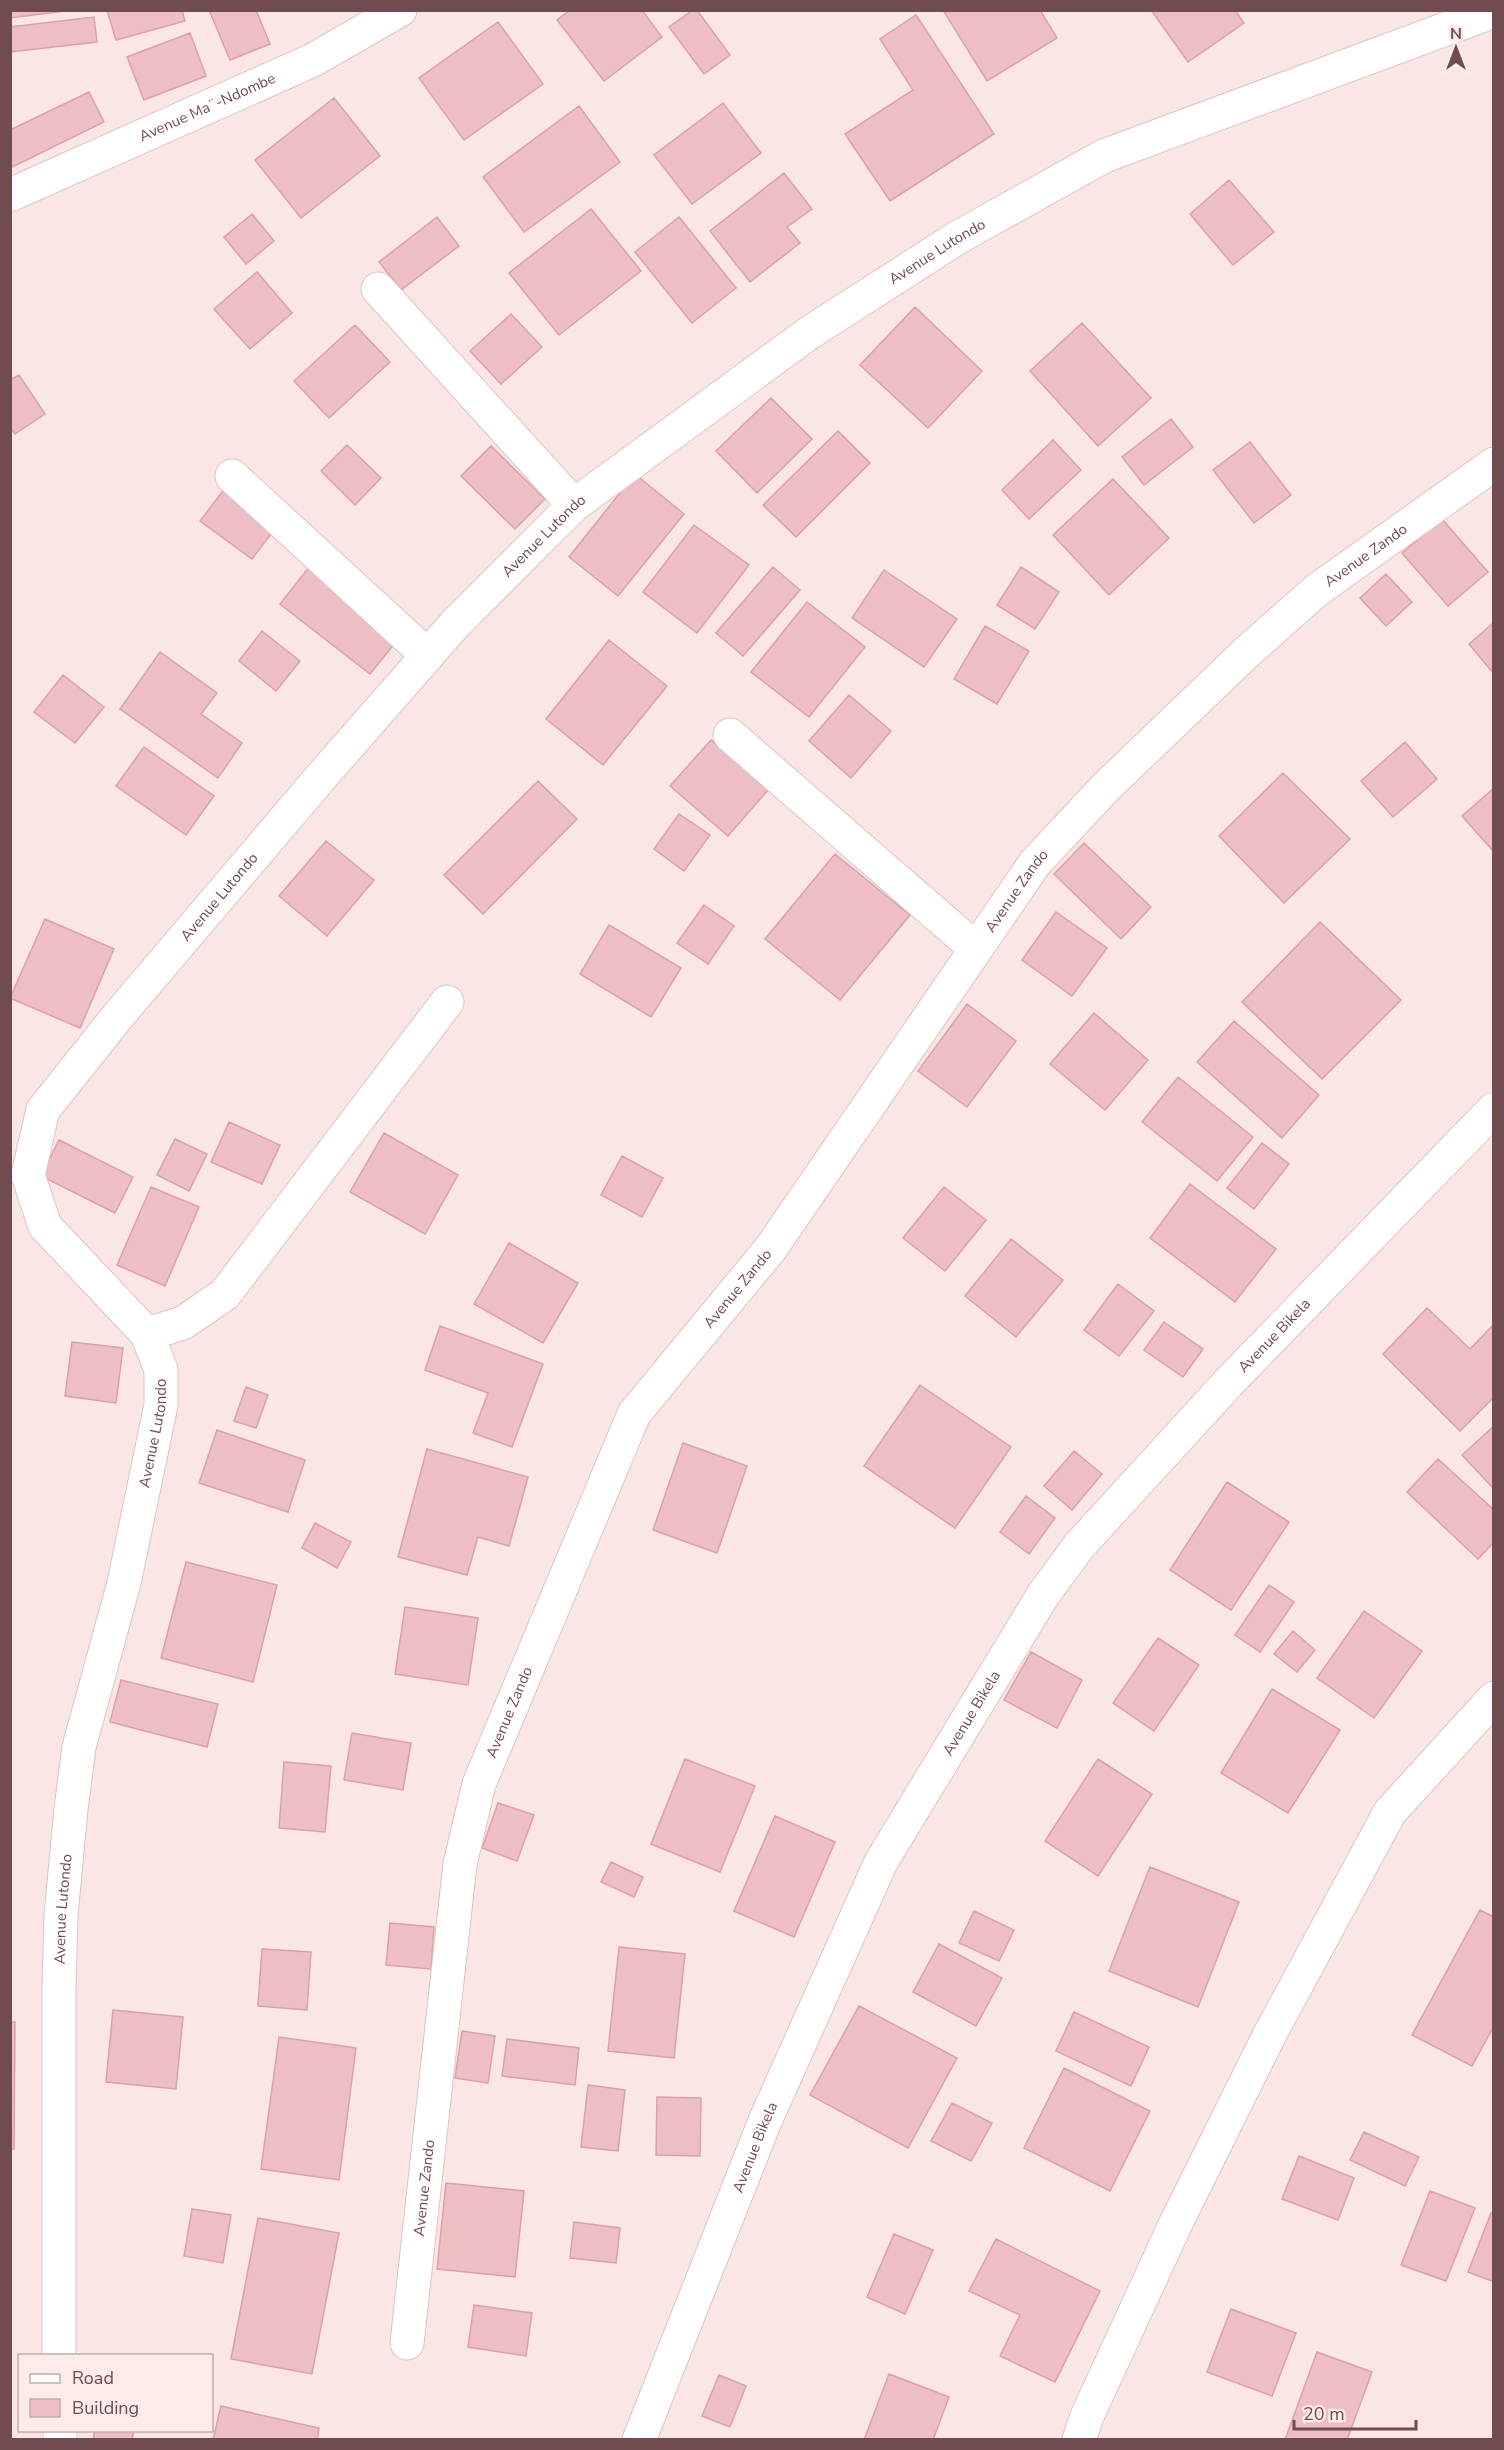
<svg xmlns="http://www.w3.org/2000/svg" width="1504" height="2450" viewBox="0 0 1504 2450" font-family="'Nunito Sans',sans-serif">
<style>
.building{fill:#edbec3;stroke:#dea0a8;stroke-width:1.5}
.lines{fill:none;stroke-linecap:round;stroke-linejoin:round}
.minor-casing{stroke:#dfc3c4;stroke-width:35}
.minor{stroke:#fff;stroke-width:33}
.labels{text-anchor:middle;stroke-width:6;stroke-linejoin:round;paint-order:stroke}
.street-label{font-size:15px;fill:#704c51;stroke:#fdebe9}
</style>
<rect width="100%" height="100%" fill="#fae6e4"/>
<!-- building -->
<path class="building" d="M 10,10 L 74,10 L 10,18 Z
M 107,10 L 182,10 L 185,21 L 116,40 Z
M 209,10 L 256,10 L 270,44 L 230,60 Z
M 570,10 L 642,10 L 662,37 L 604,81 L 557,20 Z
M 693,10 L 697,10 L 730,55 L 704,74 L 669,27 Z
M 943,10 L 1040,10 L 1057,38 L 987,81 Z
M 1151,10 L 1235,10 L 1244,23 L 1188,62 Z
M 916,15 L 994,134 L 890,201 L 845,134 L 913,90 L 880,39 Z
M 94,17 L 97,42 L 10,52 L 10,27 Z
M 498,22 L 543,84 L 464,140 L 419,78 Z
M 190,33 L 206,76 L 144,100 L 127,57 Z
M 89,92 L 104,122 L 10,168 L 10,130 Z
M 334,98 L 380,156 L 301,218 L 255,160 Z
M 723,103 L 761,153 L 692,204 L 654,155 Z
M 579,106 L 620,162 L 524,232 L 483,177 Z
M 784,173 L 812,209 L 787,227 L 800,243 L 750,282 L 710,231 Z
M 1229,180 L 1274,232 L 1233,265 L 1190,214 Z
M 591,209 L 641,271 L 559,335 L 509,273 Z
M 252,214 L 274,241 L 246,264 L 224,237 Z
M 437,217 L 459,246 L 401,290 L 379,262 Z
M 679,217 L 736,288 L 692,323 L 635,252 Z
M 257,272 L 292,313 L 250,349 L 214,309 Z
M 915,307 L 982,371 L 928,428 L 860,365 Z
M 511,314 L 542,347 L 501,384 L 470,351 Z
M 1082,323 L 1151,398 L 1098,446 L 1030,371 Z
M 355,325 L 390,362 L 329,418 L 294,381 Z
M 19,375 L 45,414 L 15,434 L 10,427 L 10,380 Z
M 771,398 L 812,439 L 757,493 L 716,451 Z
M 1171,419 L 1193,447 L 1144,485 L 1122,457 Z
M 838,431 L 870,463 L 796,537 L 763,505 Z
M 1053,440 L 1081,470 L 1029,519 L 1002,490 Z
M 1250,442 L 1291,495 L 1254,523 L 1213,470 Z
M 347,445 L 381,478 L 355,505 L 321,471 Z
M 491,446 L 545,499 L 515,529 L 461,476 Z
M 635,474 L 684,514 L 618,596 L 569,557 Z
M 1113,479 L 1169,538 L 1109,595 L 1053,535 Z
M 229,483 L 281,521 L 252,559 L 200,521 Z
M 1442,519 L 1488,572 L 1448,606 L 1402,553 Z
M 694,525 L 749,565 L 697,633 L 643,592 Z
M 313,562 L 403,633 L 370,674 L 280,604 Z
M 773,567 L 800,590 L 743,656 L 716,633 Z
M 1021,567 L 1059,592 L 1035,629 L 997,605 Z
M 884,570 L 957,619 L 924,667 L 852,618 Z
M 1386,574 L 1412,602 L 1386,626 L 1360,598 Z
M 807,602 L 865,647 L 809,717 L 751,672 Z
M 1493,623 L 1494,672 L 1493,673 L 1469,644 Z
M 985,626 L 1029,651 L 997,704 L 954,679 Z
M 262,631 L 300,661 L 276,691 L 239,661 Z
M 609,640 L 667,686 L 603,765 L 546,719 Z
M 160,652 L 217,693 L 201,714 L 242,743 L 218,778 L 120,709 Z
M 63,675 L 104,707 L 75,743 L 34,712 Z
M 849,695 L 891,731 L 851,778 L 809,741 Z
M 711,740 L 768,790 L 728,836 L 670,786 Z
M 1405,742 L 1437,779 L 1393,817 L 1361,781 Z
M 144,747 L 214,796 L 186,835 L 116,786 Z
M 1283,773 L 1350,839 L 1284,903 L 1219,836 Z
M 538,781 L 577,819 L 483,914 L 444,875 Z
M 1494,788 L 1494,852 L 1462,816 Z
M 679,814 L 710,835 L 684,871 L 654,849 Z
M 326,841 L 374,880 L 327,936 L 279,896 Z
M 1084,843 L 1151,907 L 1121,939 L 1054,874 Z
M 835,854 L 910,915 L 840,1000 L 765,939 Z
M 704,905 L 734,926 L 708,964 L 677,943 Z
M 1056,912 L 1107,948 L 1072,996 L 1022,960 Z
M 45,919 L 114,949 L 80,1028 L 10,998 Z
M 1320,922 L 1401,1000 L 1322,1079 L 1242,1002 Z
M 609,925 L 681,968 L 651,1017 L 580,974 Z
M 967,1004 L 1016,1041 L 967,1107 L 918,1071 Z
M 1094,1013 L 1148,1060 L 1105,1110 L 1050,1064 Z
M 1234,1021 L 1319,1095 L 1282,1138 L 1197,1062 Z
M 1178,1077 L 1253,1137 L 1217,1181 L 1142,1122 Z
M 229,1122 L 280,1145 L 262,1184 L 211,1162 Z
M 384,1133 L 458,1175 L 425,1234 L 350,1192 Z
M 175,1139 L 207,1154 L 189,1191 L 157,1175 Z
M 59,1140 L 133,1177 L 115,1213 L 41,1176 Z
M 1262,1143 L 1289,1164 L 1254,1209 L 1227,1188 Z
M 622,1156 L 663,1178 L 642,1217 L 601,1195 Z
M 1190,1184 L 1276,1249 L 1235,1302 L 1150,1238 Z
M 151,1187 L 199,1207 L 165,1286 L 117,1265 Z
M 944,1187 L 986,1220 L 945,1271 L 903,1238 Z
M 1011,1239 L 1063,1280 L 1016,1337 L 965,1296 Z
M 509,1243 L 578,1283 L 543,1343 L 474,1304 Z
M 1118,1284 L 1154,1311 L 1119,1356 L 1084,1330 Z
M 1427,1308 L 1470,1349 L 1494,1324 L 1494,1397 L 1460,1431 L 1383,1354 Z
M 1164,1322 L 1203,1349 L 1183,1377 L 1144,1350 Z
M 440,1326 L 543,1364 L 512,1447 L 473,1433 L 488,1393 L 425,1370 Z
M 72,1342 L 123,1348 L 116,1403 L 65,1396 Z
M 920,1385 L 1011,1447 L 955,1528 L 864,1466 Z
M 246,1387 L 268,1395 L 256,1428 L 234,1421 Z
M 1494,1426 L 1494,1489 L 1462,1455 Z
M 217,1430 L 305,1460 L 288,1512 L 199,1483 Z
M 683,1443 L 747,1466 L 717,1553 L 653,1530 Z
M 427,1449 L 528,1477 L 509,1546 L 478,1537 L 467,1575 L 398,1557 Z
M 1074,1451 L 1102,1474 L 1072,1510 L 1044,1486 Z
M 1438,1459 L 1494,1510 L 1494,1542 L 1478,1559 L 1407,1492 Z
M 1227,1482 L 1289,1522 L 1231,1610 L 1170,1570 Z
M 1026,1496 L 1055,1518 L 1029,1554 L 1000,1532 Z
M 315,1523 L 351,1542 L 337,1568 L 302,1548 Z
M 186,1562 L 277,1585 L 253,1682 L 161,1658 Z
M 1269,1585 L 1294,1602 L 1260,1652 L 1235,1635 Z
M 405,1607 L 478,1618 L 468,1685 L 395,1674 Z
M 1364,1611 L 1422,1651 L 1374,1718 L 1317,1678 Z
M 1293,1631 L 1315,1650 L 1297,1672 L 1274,1654 Z
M 1158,1638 L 1199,1665 L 1154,1731 L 1113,1703 Z
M 1031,1652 L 1082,1680 L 1057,1728 L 1004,1700 Z
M 121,1680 L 218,1704 L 207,1747 L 110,1722 Z
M 1272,1689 L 1340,1730 L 1288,1813 L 1221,1773 Z
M 352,1733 L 411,1743 L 403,1790 L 344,1780 Z
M 685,1759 L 755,1786 L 720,1872 L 651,1844 Z
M 1098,1759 L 1152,1794 L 1098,1876 L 1045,1841 Z
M 284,1762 L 331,1766 L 325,1832 L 279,1828 Z
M 498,1803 L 534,1815 L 517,1861 L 482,1848 Z
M 775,1816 L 835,1842 L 794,1937 L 734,1911 Z
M 611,1862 L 643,1877 L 634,1897 L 601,1882 Z
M 1150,1867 L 1239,1902 L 1198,2007 L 1109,1971 Z
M 1480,1910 L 1494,1917 L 1494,2026 L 1472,2066 L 1412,2035 Z
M 974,1911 L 1014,1930 L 999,1961 L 959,1943 Z
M 390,1923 L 434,1927 L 431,1969 L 386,1965 Z
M 939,1944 L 1002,1978 L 976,2026 L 913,1992 Z
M 619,1947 L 685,1954 L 674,2058 L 608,2051 Z
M 262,1949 L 311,1952 L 307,2010 L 258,2006 Z
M 859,2006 L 957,2058 L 908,2148 L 810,2095 Z
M 113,2010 L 183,2017 L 176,2089 L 106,2082 Z
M 1074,2012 L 1149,2047 L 1131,2086 L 1056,2051 Z
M 10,2022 L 15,2022 L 14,2149 L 10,2149 Z
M 462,2031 L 495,2036 L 488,2083 L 455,2078 Z
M 279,2037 L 356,2048 L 339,2180 L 261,2169 Z
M 507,2039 L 579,2048 L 575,2085 L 502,2076 Z
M 1064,2068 L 1150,2111 L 1110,2191 L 1024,2148 Z
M 588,2085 L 625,2090 L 618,2151 L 581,2147 Z
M 657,2097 L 701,2098 L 700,2156 L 656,2155 Z
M 952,2103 L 992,2123 L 971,2161 L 931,2141 Z
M 1364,2132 L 1419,2157 L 1405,2186 L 1350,2160 Z
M 1299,2156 L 1354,2178 L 1338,2220 L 1282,2199 Z
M 446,2183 L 524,2191 L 515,2277 L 437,2269 Z
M 1430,2191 L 1475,2208 L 1446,2281 L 1401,2265 Z
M 192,2209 L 231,2215 L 223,2263 L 184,2256 Z
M 1491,2213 L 1494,2214 L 1494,2282 L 1468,2272 Z
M 258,2218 L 339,2233 L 312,2374 L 231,2359 Z
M 574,2222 L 620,2228 L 616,2263 L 570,2258 Z
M 894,2234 L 933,2250 L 905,2314 L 867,2297 Z
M 996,2239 L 1100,2291 L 1055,2382 L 1000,2356 L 1020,2315 L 969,2291 Z
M 474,2305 L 532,2313 L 526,2356 L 468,2347 Z
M 1231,2309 L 1296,2333 L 1272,2396 L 1207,2372 Z
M 1317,2352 L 1372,2372 L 1347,2440 L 1285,2440 Z
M 889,2374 L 949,2397 L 933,2440 L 864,2440 Z
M 719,2375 L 746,2386 L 730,2427 L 702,2416 Z
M 221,2406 L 319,2428 L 317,2440 L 213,2440 Z
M 95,2430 L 134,2430 L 132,2440 L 93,2440 Z"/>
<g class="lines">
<!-- minor casing -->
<g class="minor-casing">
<g id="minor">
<path id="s1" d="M 10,195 L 313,60 L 400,10"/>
<path d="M 378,289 L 574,505"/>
<path d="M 232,476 L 427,655"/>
<path d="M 730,735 L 975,948"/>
<path d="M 147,1334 L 183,1323 L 225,1294 L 447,1002"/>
<path id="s2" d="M 407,2343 L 460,1864 L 479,1784 L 634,1414 L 771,1248 L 1035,863 L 1106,787 L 1247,652 L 1317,590 L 1494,464"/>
<path id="s3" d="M 59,2356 L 59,1987 L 61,1915 L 71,1809 L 79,1747 L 124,1583 L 161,1405 L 161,1370 L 147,1334 L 45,1226 L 28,1175 L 43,1110 L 118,1016 L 321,777 L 455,624 L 574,505 L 809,333 L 957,238 L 1104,156 L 1494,11"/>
<path d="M 60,2430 L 60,2440"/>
<path id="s4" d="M 639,2440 L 765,2121 L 881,1862 L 1043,1595 L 1079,1546 L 1229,1382 L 1494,1109"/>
<path d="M 1079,2440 L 1087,2416 L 1176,2223 L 1270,2034 L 1390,1812 L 1494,1698"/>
</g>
</g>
<!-- minor -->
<use href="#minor" class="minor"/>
</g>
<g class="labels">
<!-- street labels -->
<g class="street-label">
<text dy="5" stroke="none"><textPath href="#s1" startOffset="216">Avenue Ma¨-Ndombe</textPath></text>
<text dy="5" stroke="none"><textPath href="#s3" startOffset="2553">Avenue Lutondo</textPath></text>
<text dy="5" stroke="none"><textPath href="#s3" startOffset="2067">Avenue Lutondo</textPath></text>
<text dy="5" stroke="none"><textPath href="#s2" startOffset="2100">Avenue Zando</textPath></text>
<text dy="5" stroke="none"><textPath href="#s2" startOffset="1614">Avenue Zando</textPath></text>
<text dy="5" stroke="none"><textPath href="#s3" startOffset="1581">Avenue Lutondo</textPath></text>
<text dy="5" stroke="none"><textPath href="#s2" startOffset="1128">Avenue Zando</textPath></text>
<text dy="5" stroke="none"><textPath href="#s4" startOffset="1287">Avenue Bikela</textPath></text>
<text dy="5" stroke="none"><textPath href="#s3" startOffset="933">Avenue Lutondo</textPath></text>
<text dy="5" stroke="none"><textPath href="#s2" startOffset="642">Avenue Zando</textPath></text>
<text dy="5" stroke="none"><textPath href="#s4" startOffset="801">Avenue Bikela</textPath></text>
<text dy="5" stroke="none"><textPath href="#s3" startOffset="447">Avenue Lutondo</textPath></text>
<text dy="5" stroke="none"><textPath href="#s4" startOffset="315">Avenue Bikela</textPath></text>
<text dy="5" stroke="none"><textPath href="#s2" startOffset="156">Avenue Zando</textPath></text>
</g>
</g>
<!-- border -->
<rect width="1504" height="2450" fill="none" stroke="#704c51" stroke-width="24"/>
<!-- legend -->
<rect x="18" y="2354" width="195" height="78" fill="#fdebe9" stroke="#c5abac" stroke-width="1.5"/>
<rect x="30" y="2374" width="30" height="9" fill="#ffffff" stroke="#c5abac" stroke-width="1.5"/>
<text x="72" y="2384" font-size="18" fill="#704c51">Road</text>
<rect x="30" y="2399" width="30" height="18" fill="#edbec3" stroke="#c5abac" stroke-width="1.5"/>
<text x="72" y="2414" font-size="18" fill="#704c51">Building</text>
<!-- north arrow -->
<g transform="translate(1456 48)" stroke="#fdebe9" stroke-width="4.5" paint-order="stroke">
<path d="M0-4.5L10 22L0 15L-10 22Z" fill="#704c51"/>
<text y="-9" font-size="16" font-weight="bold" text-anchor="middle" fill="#704c51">N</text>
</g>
<!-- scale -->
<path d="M1294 2420v9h122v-9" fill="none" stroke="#704c51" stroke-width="3"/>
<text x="1303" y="2420" font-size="18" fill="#704c51" stroke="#fdebe9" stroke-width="4.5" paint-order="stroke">20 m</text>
</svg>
